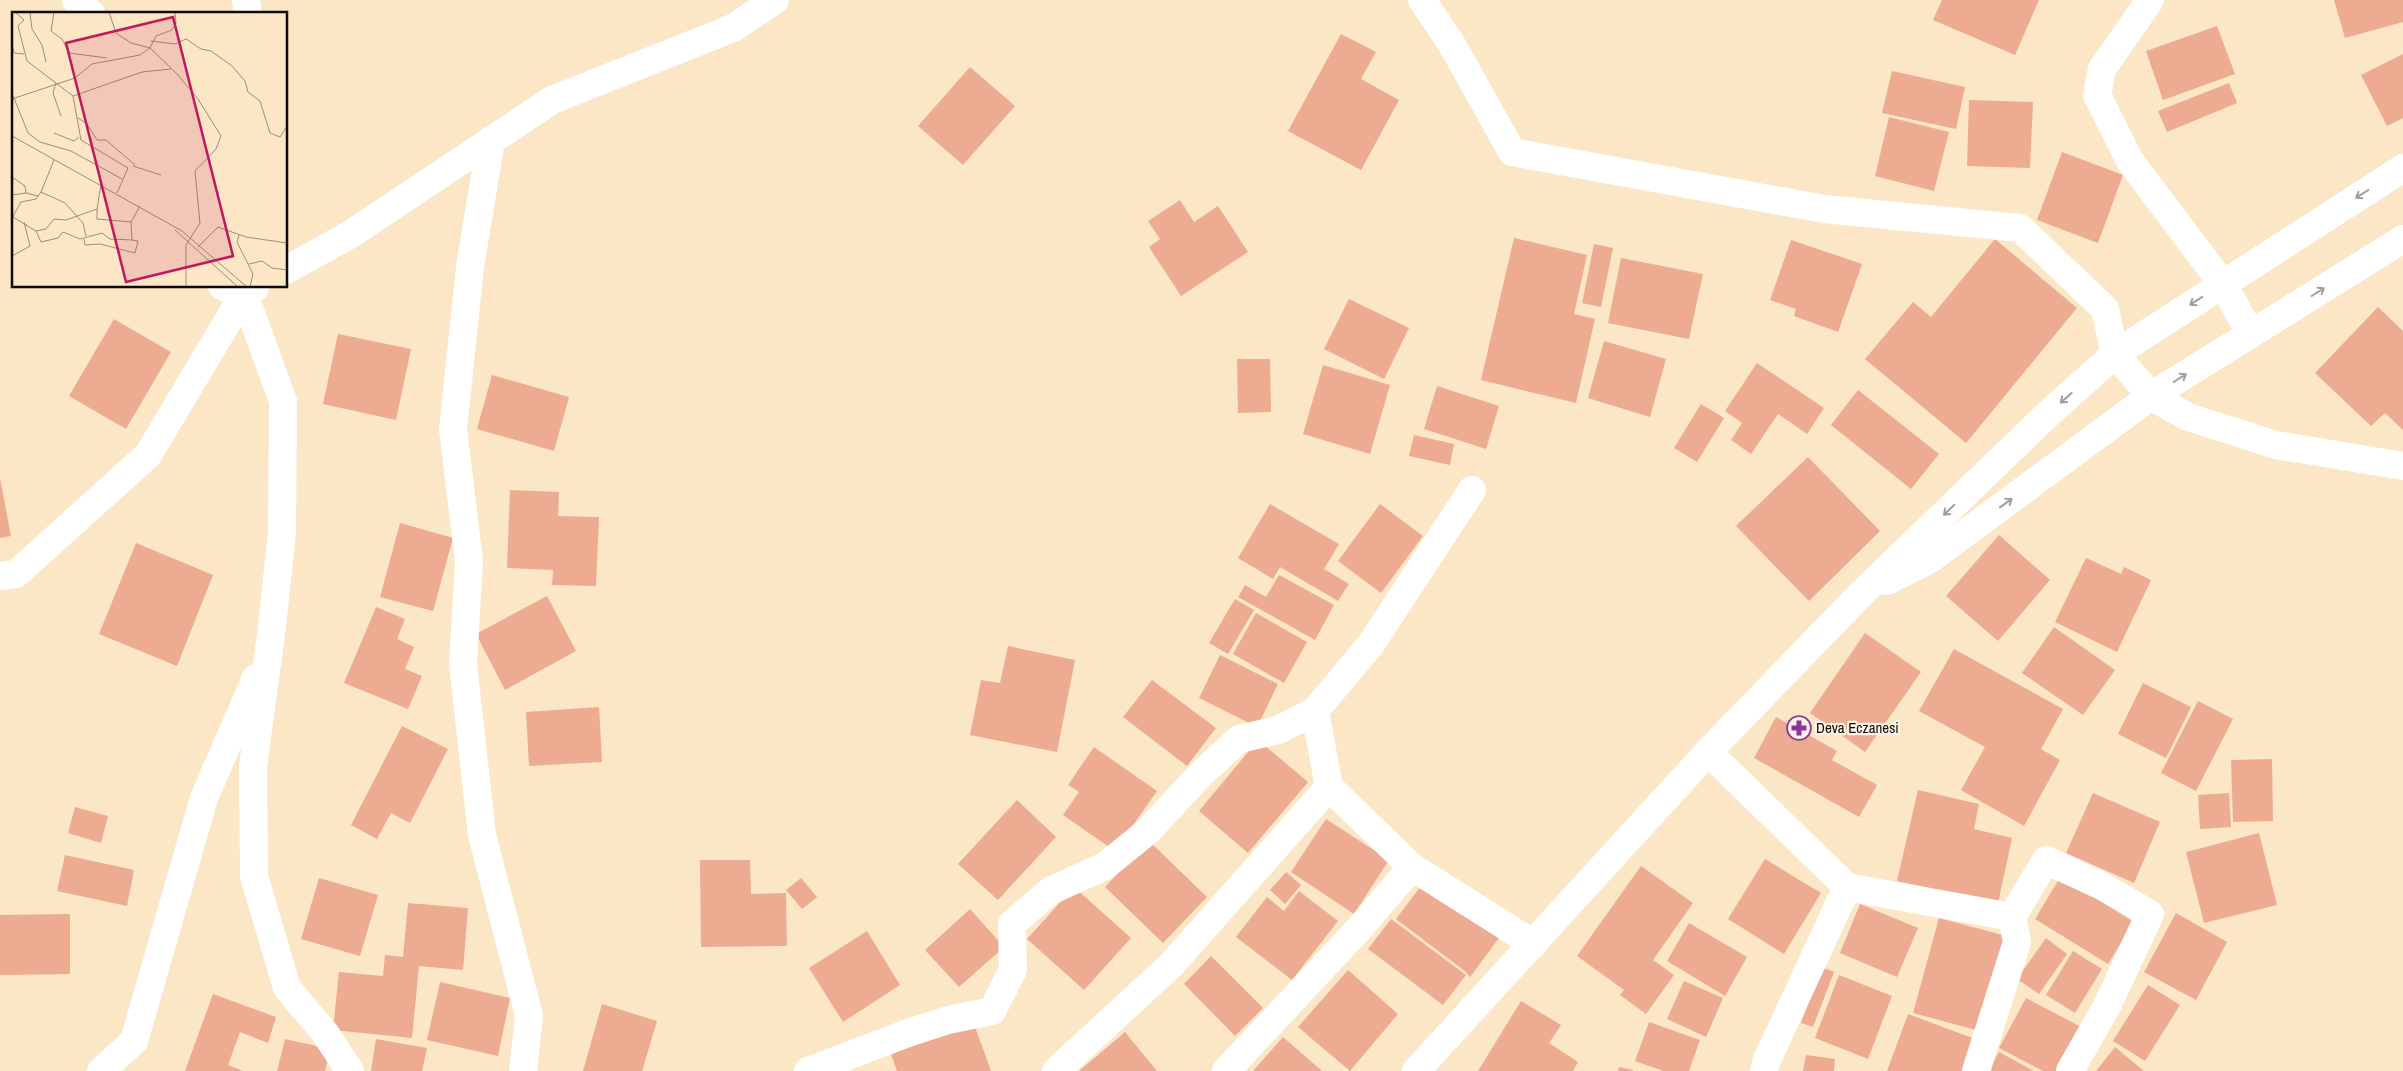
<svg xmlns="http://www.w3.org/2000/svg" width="2403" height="1071" viewBox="0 0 2403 1071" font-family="'Archivo Narrow',sans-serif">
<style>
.building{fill:#edab92}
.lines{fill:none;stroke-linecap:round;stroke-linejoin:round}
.minor{stroke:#fff;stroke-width:28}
.secondary{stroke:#fff;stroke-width:28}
.oneway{stroke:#a09d9a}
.labels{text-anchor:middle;stroke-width:4.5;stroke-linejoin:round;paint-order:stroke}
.poi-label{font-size:15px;fill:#110a02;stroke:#fdf5e8;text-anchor:start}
.inset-road{fill:none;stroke:#9d8e78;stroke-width:1}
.view{fill:#c2185b;fill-opacity:0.15;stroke:#c2185b;stroke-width:2.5}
.inset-edge{fill:none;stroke:#110a02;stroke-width:2.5}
</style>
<rect width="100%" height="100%" fill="#fbe6c6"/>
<!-- building -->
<path class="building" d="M 1942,0 L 2039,0 L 2015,55 L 1933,20 Z
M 2334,0 L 2403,0 L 2403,22 L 2345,38 Z
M 2217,26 L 2235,74 L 2163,100 L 2146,51 Z
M 1341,34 L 1376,52 L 1361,79 L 1399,100 L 1361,170 L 1288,131 Z
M 2403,54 L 2403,118 L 2387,126 L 2361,75 Z
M 970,67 L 1015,106 L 963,165 L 918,126 Z
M 1892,71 L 1965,87 L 1956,129 L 1882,113 Z
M 2229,83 L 2237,103 L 2167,132 L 2158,111 Z
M 1969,100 L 2033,102 L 2030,168 L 1967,166 Z
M 1889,117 L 1949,132 L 1934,191 L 1875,176 Z
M 2062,152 L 2123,175 L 2098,243 L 2037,220 Z
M 1180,200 L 1194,222 L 1218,206 L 1248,252 L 1181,296 L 1149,247 L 1160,239 L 1148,221 Z
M 1514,238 L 1587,255 L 1574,314 L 1595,319 L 1576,403 L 1481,380 Z
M 1995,239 L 2077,308 L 1966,443 L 1865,359 L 1913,302 L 1931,317 Z
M 1791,240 L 1862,264 L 1838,332 L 1794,316 L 1796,309 L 1770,300 Z
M 1594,244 L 1613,248 L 1601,307 L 1582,303 Z
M 1621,258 L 1703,274 L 1689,339 L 1608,323 Z
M 1349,299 L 1409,328 L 1384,379 L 1324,349 Z
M 2378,307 L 2403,331 L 2403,430 L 2385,413 L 2371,426 L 2315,373 Z
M 114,319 L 171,352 L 126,429 L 69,396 Z
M 338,334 L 411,349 L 396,420 L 323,404 Z
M 1604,341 L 1666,359 L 1650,417 L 1588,398 Z
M 1237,359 L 1270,359 L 1271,412 L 1238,413 Z
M 1757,363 L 1824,408 L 1807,434 L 1778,414 L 1751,454 L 1731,440 L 1742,423 L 1725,411 Z
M 1323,365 L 1390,385 L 1370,454 L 1303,434 Z
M 492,375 L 569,397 L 554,451 L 477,429 Z
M 1437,386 L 1499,406 L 1486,449 L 1424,429 Z
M 1858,390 L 1939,454 L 1911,489 L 1831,425 Z
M 1701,404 L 1724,418 L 1697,462 L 1674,448 Z
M 1414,435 L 1454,444 L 1450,465 L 1409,456 Z
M 1808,457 L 1880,531 L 1809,601 L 1736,526 Z
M 0,478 L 11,536 L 0,538 Z
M 510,490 L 559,492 L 558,516 L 599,517 L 596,586 L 552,585 L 553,570 L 507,568 Z
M 1270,504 L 1339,544 L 1324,569 L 1349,584 L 1338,601 L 1280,567 L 1273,579 L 1238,558 Z
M 1380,504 L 1423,536 L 1381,593 L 1338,561 Z
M 400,523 L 453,538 L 433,611 L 380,597 Z
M 1999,535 L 2050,580 L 1998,641 L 1946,596 Z
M 136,543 L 213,575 L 177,666 L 99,634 Z
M 2086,558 L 2121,574 L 2124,567 L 2151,580 L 2117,652 L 2055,622 Z
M 1279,575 L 1334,605 L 1315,640 L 1238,597 L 1245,585 L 1266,597 Z
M 547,596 L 576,651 L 505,690 L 476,634 Z
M 1235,599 L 1254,610 L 1228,654 L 1209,643 Z
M 376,607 L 405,619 L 397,639 L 414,647 L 405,669 L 422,676 L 408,709 L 344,683 Z
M 1256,613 L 1307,642 L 1284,683 L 1233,654 Z
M 2054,627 L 2115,670 L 2083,715 L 2022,673 Z
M 1865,633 L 1921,672 L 1865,752 L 1810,713 Z
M 1008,646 L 1075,660 L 1057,752 L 970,735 L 981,680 L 1000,683 Z
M 1954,649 L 2063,709 L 2041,749 L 2060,760 L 2024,826 L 1961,790 L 1985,747 L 1919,711 Z
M 1220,655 L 1278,684 L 1257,727 L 1199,698 Z
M 1152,680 L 1216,728 L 1187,766 L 1123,717 Z
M 2143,683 L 2191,707 L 2166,758 L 2118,734 Z
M 2198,701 L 2233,719 L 2196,791 L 2161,773 Z
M 599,707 L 602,762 L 529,766 L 526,712 Z
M 1776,717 L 1837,751 L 1832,760 L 1877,785 L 1859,817 L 1754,758 Z
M 402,726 L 448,749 L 410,823 L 391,813 L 377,839 L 351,825 Z
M 1258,740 L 1308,782 L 1248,853 L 1199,811 Z
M 1094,747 L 1157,791 L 1115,851 L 1063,815 L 1079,792 L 1068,785 Z
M 2272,759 L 2273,821 L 2233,822 L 2231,760 Z
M 1918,790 L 1979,804 L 1974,829 L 2012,838 L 1998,903 L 1897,881 Z
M 2093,793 L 2160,822 L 2134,883 L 2066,853 Z
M 2229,793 L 2231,827 L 2200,829 L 2198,795 Z
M 1017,800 L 1056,837 L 998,900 L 958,864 Z
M 75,807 L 108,816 L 101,843 L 68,833 Z
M 1326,819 L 1389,860 L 1354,914 L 1291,872 Z
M 2259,833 L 2277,905 L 2204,923 L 2186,852 Z
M 1149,841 L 1207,897 L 1163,943 L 1105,887 Z
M 65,855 L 134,870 L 127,906 L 57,891 Z
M 1765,859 L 1821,893 L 1784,954 L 1728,919 Z
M 700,860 L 750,860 L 751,894 L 786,893 L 787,946 L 701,947 Z
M 1641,866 L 1693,903 L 1653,960 L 1674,975 L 1646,1014 L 1620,995 L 1624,990 L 1577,956 Z
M 1286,872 L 1301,885 L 1285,904 L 1270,890 Z
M 2061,876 L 2134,922 L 2108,964 L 2035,919 Z
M 319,878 L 378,895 L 360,956 L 301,939 Z
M 801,878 L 817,897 L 802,909 L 786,890 Z
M 1424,882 L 1499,938 L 1470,977 L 1466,972 L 1396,919 Z
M 1074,887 L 1131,938 L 1084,990 L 1027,939 Z
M 1299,891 L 1338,921 L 1292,980 L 1236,937 L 1267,897 L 1284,911 Z
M 408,903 L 468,908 L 463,970 L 419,966 L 412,1038 L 333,1030 L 339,972 L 383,976 L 385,955 L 403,957 Z
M 1860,904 L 1918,928 L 1897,977 L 1840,953 Z
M 970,909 L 1004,947 L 959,987 L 925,950 Z
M 2176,913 L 2227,942 L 2196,1000 L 2144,972 Z
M 70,914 L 70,974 L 0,975 L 0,915 Z
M 1939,918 L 2006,936 L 1980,1031 L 1913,1013 Z
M 1391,919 L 1466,975 L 1443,1005 L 1368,949 Z
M 1689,923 L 1747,957 L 1725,996 L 1667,961 Z
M 867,931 L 900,985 L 843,1022 L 809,968 Z
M 2046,938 L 2067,954 L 2039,994 L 2017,979 Z
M 2073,951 L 2102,969 L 2075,1013 L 2046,995 Z
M 1211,956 L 1263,1008 L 1235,1036 L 1184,984 Z
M 1822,967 L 1834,972 L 1813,1027 L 1801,1023 Z
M 1348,970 L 1398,1014 L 1350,1071 L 1298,1027 Z
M 1839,975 L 1892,996 L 1868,1059 L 1815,1038 Z
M 1684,981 L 1723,998 L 1706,1037 L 1667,1019 Z
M 440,982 L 510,998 L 498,1056 L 427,1040 Z
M 2148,985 L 2180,1005 L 2145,1061 L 2113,1041 Z
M 213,994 L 276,1017 L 268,1043 L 240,1032 L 228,1065 L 243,1071 L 185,1071 Z
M 2026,998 L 2083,1028 L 2060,1071 L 2043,1071 L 1999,1048 Z
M 1521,1001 L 1561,1025 L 1549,1043 L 1578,1062 L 1573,1071 L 1478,1071 Z
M 602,1004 L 657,1021 L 642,1071 L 583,1071 Z
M 1908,1014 L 1975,1039 L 1963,1071 L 1887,1071 Z
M 1649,1022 L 1700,1040 L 1689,1071 L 1663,1071 L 1635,1061 Z
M 974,1024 L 991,1071 L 897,1071 L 891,1054 Z
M 1125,1032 L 1157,1071 L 1079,1071 Z
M 1283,1037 L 1322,1071 L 1253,1071 Z
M 285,1039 L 330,1049 L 325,1071 L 277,1071 Z
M 376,1039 L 427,1048 L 422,1071 L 371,1071 Z
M 2115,1047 L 2144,1071 L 2096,1071 Z
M 1999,1052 L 2034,1071 L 1988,1071 Z
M 1806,1055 L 1835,1059 L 1834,1071 L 1803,1071 Z
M 1619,1067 L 1633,1070 L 1633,1071 L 1618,1071 Z"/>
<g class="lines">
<!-- minor -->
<path class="minor" d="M 76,0 L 91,14
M 246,0 L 248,14
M 1422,0 L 1451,43 L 1512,152 L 1824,209 L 2020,228 L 2105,309 L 2115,354 L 2151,396 L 2188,417 L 2276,445 L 2403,466
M 2150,0 L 2102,69 L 2097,95 L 2130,161 L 2222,283 L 2251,334
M 491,140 L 470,267 L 453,429 L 469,561 L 463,664 L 482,835 L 529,1016 L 523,1071
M 286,270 L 351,234 L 552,100 L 733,28 L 775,0
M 222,286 L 244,294 L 283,401 L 282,533 L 271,635 L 253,766 L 254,876 L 287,988 L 325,1033 L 350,1071
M 0,576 L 16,574 L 148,455 L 244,294 L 255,288
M 1708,752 L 1847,887 L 2012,917 L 2046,860 L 2102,886 L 2150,914 L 2108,1004 L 2070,1071
M 1329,787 L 1315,711 L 1371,644 L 1472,490
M 101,1071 L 134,1041 L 204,798 L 256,678
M 808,1071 L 908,1033 L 948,1020 L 992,1011 L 1013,970 L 1012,924 L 1050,891 L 1105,866 L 1148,831 L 1201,774 L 1239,739 L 1278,730 L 1315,711
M 1056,1071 L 1171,965 L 1329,787 L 1412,867 L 1534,944
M 1226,1071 L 1358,930 L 1412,867
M 1764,1071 L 1766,1062 L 1847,887
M 1976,1071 L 2017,942 L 2012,917"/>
<!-- secondary -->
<path class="secondary" d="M 1887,581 L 1929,560 L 2151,396 L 2403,239
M 1416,1071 L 1708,752 L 1861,594 L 2047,415 L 2115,354 L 2403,168"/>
</g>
<!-- one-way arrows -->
<defs><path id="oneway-shaft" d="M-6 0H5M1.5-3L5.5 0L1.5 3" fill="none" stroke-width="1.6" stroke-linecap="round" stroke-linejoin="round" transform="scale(1.25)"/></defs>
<g class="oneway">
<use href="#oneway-shaft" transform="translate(2362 194) rotate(148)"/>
<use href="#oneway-shaft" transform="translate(2318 292) rotate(-32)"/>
<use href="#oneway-shaft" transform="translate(2196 301) rotate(147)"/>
<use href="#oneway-shaft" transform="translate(2180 378) rotate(-32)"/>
<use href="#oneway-shaft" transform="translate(2066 398) rotate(138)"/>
<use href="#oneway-shaft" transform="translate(2006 503) rotate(-36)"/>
<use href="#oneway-shaft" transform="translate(1949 510) rotate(136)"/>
</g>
<!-- icons -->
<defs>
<g id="pharmacy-ring" transform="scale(1.25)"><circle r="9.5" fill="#fdf5e8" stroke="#8c35a2" stroke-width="1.5"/><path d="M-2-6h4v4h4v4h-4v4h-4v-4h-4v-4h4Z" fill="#8c35a2"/></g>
</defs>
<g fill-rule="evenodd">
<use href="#pharmacy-ring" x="1799" y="728"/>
</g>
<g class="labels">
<!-- poi labels -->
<g class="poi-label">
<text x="1816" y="733">Deva Eczanesi</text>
</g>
</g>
<!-- overview -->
<g transform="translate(12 12)">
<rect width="275" height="275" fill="#fbe6c6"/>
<path class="inset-road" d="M 3,0 L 12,8 L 6,14 L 15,49 L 61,84 L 69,128 L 116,156 L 105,181M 42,0 L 39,19 L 50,27 L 57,41 L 95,46M 97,0 L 104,21 L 119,31 L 138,36 L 165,62 L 186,87 L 209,124 L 204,137 L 183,159 L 188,211 L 174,233 L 174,275M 18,1 L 20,17 L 30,33 L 34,50M 139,29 L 163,32 L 174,27 L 189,37 L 199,39 L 220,54 L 233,69 L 236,80 L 248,89 L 258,121 L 268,125 L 275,114M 0,32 L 2,41 L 12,42M 44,71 L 41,81 L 49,104M 0,81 L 16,121 L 28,130 L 59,139 L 110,167M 61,84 L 130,60 L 159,57M 0,87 L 63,66 L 80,52 L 128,43 L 138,36 L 144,24 L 160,18 L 164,11 L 163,0M 66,106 L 75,112 L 85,128 L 94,128 L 123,153M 42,121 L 62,129 L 67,125M 0,124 L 170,219 L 235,275M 121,154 L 149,163M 0,165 L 13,174 L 14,181M 29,180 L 53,191 L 71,211 L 74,224M 0,183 L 14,181 L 26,184M 85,197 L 85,207 L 119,210M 1,205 L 24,219 L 34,217 L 42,207 L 54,208 L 85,197 L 89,172M 0,206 L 9,190 L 24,187 L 29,180 L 42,148M 163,218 L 226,275M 24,219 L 29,230 L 46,226 L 51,220 L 68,227 L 90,221 L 98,227 L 120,228M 227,223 L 225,230 L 241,262 L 238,275M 72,227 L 73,233 L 88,232 L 123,241 L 126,229 L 120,228 L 119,210 L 128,194M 186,235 L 206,215 L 234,225 L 275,231M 0,244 L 18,234 L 12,210M 237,252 L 250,249 L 260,256 L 275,258"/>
<path class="view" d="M 161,5 L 221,244 L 114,270 L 54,31 Z"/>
<rect width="275" height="275" class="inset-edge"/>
</g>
</svg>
